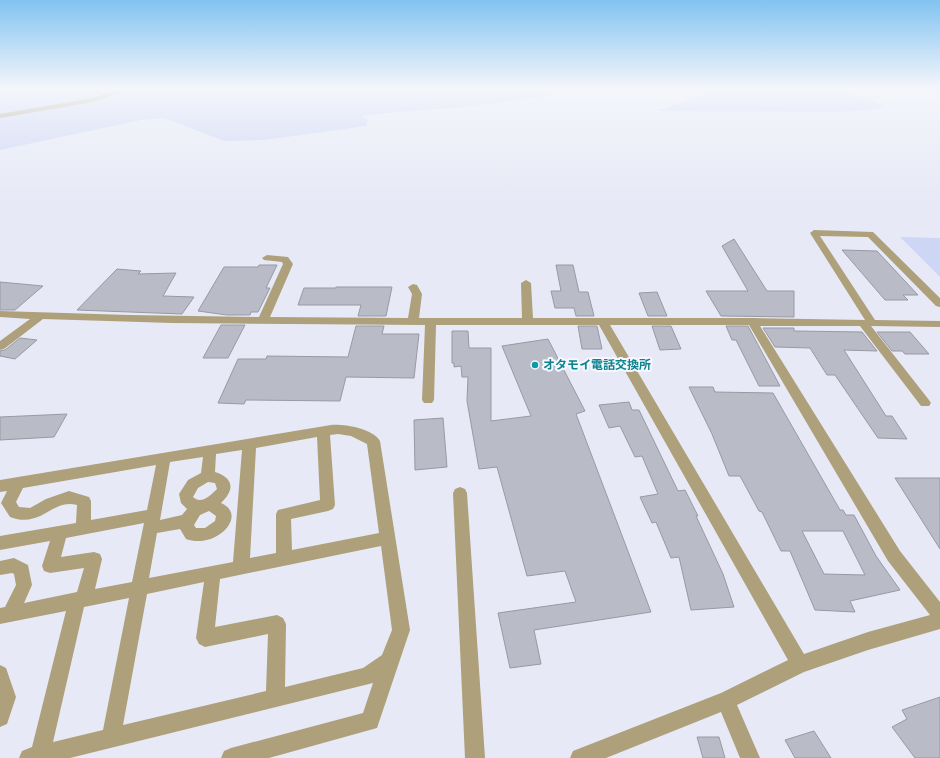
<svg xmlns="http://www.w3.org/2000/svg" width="940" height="758" viewBox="0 0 940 758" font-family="'Sofia Sans Condensed','Noto Sans JP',sans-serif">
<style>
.green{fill:#ced6f5}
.building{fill:#b9bcc7;stroke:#979aa5;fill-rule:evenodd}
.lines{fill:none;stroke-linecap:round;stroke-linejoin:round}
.minor{fill:#ada07b;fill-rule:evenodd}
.culture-dot{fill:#0f9aa8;stroke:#f6f8ff;stroke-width:1.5}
.labels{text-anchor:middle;stroke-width:4;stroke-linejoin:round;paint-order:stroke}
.culture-label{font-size:12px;font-weight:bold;fill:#0d838f;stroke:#f6f8ff;text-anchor:start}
</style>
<rect width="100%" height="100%" fill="#e7eaf6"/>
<!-- green -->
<path class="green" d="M 0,89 L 561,89 C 547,97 532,98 517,100 C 465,109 413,109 362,116 L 368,121 L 366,126 L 264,140 L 224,141 L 164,118 L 141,120 L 0,150 Z
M 722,89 L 835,89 L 883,105 L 878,109 L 834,112 L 656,111 Z
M 900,237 L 940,238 L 940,277 Z"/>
<!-- building -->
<path class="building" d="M 734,239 L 767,291 L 794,291 L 794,317 L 721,316 L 706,291 L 748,291 L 722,246 Z
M 842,250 L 877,251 L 918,295 L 903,295 L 908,300 L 885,300 Z
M 259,265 L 277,265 L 266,288 L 270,288 L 258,312 L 251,312 L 250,315 L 227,315 L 198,311 L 224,267 L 258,267 Z
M 556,265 L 573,265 L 579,292 L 588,292 L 594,316 L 576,316 L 574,308 L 555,308 L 551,291 L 561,291 Z
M 117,269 L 141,271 L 138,274 L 176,273 L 163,296 L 194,297 L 182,314 L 77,310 Z
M 0,282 L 43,286 L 15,310 L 0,310 Z
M 336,287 L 392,287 L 386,316 L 358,316 L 361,305 L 298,305 L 304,288 L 336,288 Z
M 657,292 L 667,316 L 648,316 L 639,293 Z
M 221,325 L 245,325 L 228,358 L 203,358 Z
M 356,326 L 384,326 L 382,334 L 419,334 L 414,378 L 346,377 L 340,401 L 246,400 L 244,404 L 218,403 L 238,359 L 266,359 L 267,356 L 348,357 Z
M 578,326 L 597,326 L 602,349 L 582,349 Z
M 652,326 L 671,326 L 681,349 L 660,350 Z
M 726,326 L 748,326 L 780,386 L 759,386 L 736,340 L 732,340 Z
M 763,328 L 794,328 L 794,331 L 862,332 L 877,351 L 844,350 L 886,416 L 892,416 L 907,439 L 878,438 L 835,375 L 827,375 L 810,348 L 775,347 Z
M 452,331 L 468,331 L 469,348 L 491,348 L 491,421 L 531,416 L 502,346 L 548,339 L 585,411 L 576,414 L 651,612 L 534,630 L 541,664 L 510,668 L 498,613 L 576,602 L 565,571 L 527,576 L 497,467 L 479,469 L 467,401 L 468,377 L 462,377 L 461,366 L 454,367 L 454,363 L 452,363 Z
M 877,332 L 910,332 L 929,354 L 905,354 L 902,351 L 892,351 Z
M 20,338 L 37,340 L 15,359 L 0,356 L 0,351 L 5,350 Z
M 689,387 L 713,387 L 715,392 L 773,393 L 840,510 L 843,510 L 846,515 L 854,515 L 876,556 L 900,590 L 850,601 L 855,612 L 815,610 L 790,551 L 781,551 L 762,512 L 759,511 L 740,476 L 729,476 L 712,434 ZM 802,531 L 843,531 L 865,575 L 824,574 Z
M 629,402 L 632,410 L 639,410 L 678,491 L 685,490 L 698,516 L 696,516 L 723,574 L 734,607 L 691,610 L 679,557 L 671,558 L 656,522 L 652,523 L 640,497 L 658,494 L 642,456 L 635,457 L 620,426 L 609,428 L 599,405 Z
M 67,414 L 54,437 L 0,440 L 0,417 Z
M 443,418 L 447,467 L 415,470 L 414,420 Z
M 895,478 L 940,478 L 940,549 Z
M 940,697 L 940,758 L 915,758 L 892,727 L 907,719 L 902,710 Z
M 814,731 L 831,758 L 795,758 L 785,740 Z
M 697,737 L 719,737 L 725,758 L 703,758 Z"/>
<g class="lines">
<!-- minor -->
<path class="minor" d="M 120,89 L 130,89 L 93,102 L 0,118 L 0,114 L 92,98 Z
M 814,230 L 873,232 L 940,298 L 940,307 L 936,306 L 868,237 L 820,236 L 875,320 L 940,321 L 940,327 L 871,326 L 929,400 L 931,403 L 929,406 L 921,406 L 860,326 L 760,326 L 900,551 L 940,602 L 940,629 L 868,650 L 804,672 L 737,705 L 760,758 L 740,758 L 721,712 L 606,758 L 570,758 L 573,751 L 721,693 L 788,660 L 599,325 L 436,325 L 434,400 L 432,403 L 424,403 L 422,400 L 425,325 L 172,323 L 43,319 L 4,349 L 0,350 L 0,341 L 30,319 L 0,317 L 0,311 L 129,315 L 259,317 L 283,264 L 282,262 L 264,260 L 262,258 L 267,255 L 288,257 L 293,264 L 270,317 L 408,318 L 412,294 L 408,287 L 413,284 L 417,285 L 422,294 L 419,318 L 522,318 L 521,283 L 526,280 L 531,283 L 533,318 L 752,318 L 865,320 L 810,233 ZM 610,325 L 749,325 L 888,561 L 930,615 L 868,632 L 804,654 Z
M 331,425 C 344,424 372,428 380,441 L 410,630 L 377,728 L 269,758 L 221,758 L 224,751 L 231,748 L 363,713 L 373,683 L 70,758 L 19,758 L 22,751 L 32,747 L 66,611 L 0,624 L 0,608 L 5,607 L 16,585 L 14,574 L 12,573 L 0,575 L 0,561 L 14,558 L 28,565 L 32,585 L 24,603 L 77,592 L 84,568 L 50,573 L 44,571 L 42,566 L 50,541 L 0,550 L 0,536 L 76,523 L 77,505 C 52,498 42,529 10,517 L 1,503 L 7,491 L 0,492 L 0,480 ZM 338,434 L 351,436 L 367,444 L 379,533 L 292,550 L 291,519 L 328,511 L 333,509 L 335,505 L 330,435 ZM 317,437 L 320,500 L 278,510 L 276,514 L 276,553 L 250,558 L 256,448 ZM 242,450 L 233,562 L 149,578 L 157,533 L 180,529 L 186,539 C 216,550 249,515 221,503 C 235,490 234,478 215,472 L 216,454 ZM 203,457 L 201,473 L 188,480 L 179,494 L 181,503 L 187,509 L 182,515 L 160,520 L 170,462 ZM 156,465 L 147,510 L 91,520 L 91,501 L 89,497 L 69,491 L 46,499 L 30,508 L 19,507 L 16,502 L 23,488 ZM 208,482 L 215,483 L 217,489 C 211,495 201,505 193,497 L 198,488 ZM 209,511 L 216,516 L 215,521 L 205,528 L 196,528 L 194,525 L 200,515 ZM 144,523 L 132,582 L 95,589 L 102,559 L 100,554 L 94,552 L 61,557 L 66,538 ZM 381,546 L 392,630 L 382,655 L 363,668 L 285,687 L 286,624 L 283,618 L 277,615 L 215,627 L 220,579 ZM 204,582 L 196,638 L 199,644 L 205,647 L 268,634 L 266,691 L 123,725 L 147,594 ZM 129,598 L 103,730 L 53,742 L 84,607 Z
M 460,487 L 465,489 L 467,493 L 485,758 L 465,758 L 453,493 L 455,489 Z
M 0,665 L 6,668 L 16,697 L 7,724 L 0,727 Z"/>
</g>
<!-- sky -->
<linearGradient id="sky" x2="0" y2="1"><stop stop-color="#82c3f1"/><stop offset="0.45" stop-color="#f4f6fb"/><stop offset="1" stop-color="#f4f6fb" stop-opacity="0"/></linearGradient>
<rect width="940" height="196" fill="url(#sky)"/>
<!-- markers -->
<circle class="culture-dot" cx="535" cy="365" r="4"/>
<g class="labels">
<!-- culture labels -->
<g class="culture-label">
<text x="543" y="369">オタモイ電話交換所</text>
</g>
</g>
</svg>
